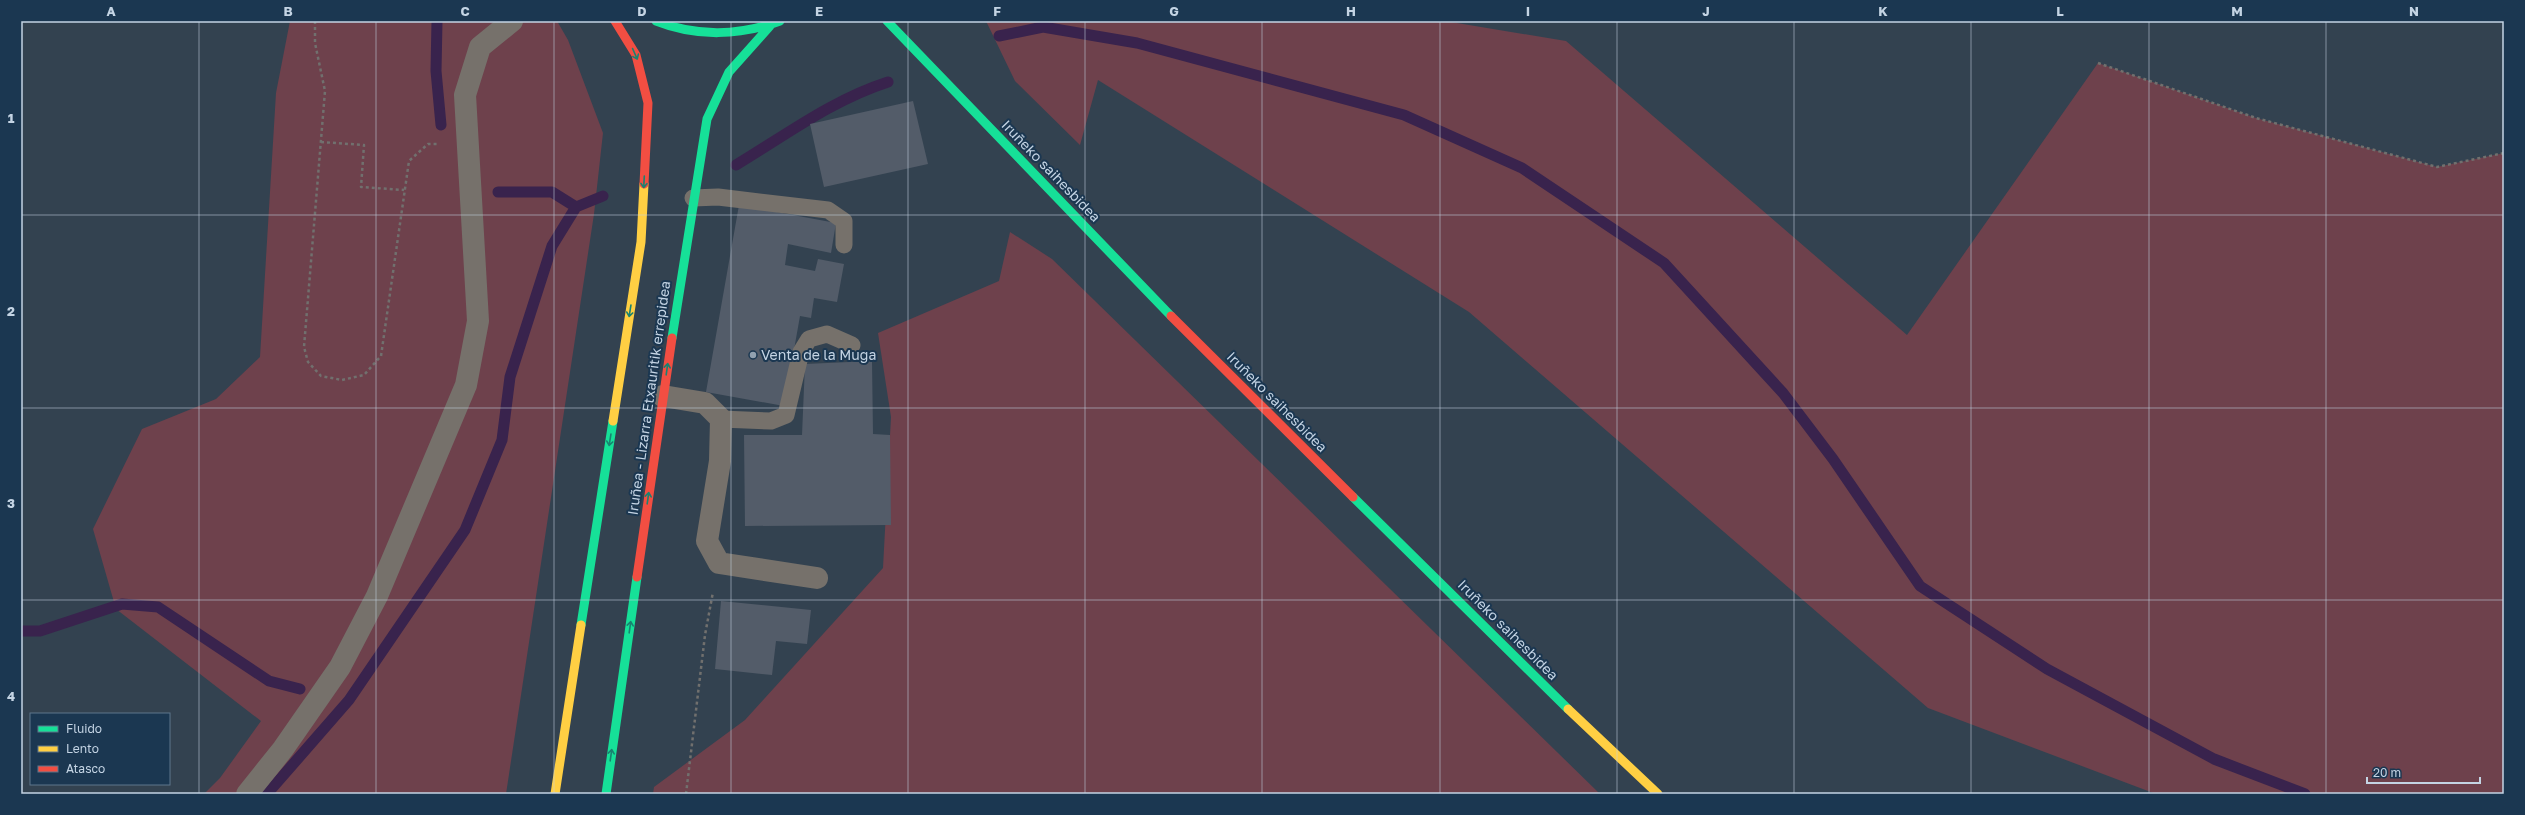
<svg xmlns="http://www.w3.org/2000/svg" width="2525" height="815" viewBox="0 0 2525 815" font-family="'Golos Text',sans-serif">
<style>
.green{fill:#6e414c}
.lines{fill:none;stroke-linecap:round;stroke-linejoin:round}
.stream{stroke:#39234d;stroke-width:11}
.building{fill:#535c69}
.path{stroke:#71706e;stroke-width:2.5;stroke-dasharray:3 3;stroke-linecap:butt}
.lane{stroke:#76716b;stroke-width:17}
.street{stroke:#76716b;stroke-width:22}
.fast{stroke:#16e098;stroke-width:9}
.slow{stroke:#ffcf43;stroke-width:9}
.jam{stroke:#f24e42;stroke-width:9}
.oneway{stroke:#198371}
.grid{fill:none;stroke:#c4d4e4;stroke-width:1;stroke-opacity:0.55}
.poi-dot{fill:#91a1b0;stroke:#1b3751;stroke-width:1.5}
.labels{text-anchor:middle;stroke-width:4;stroke-linejoin:round;paint-order:stroke}
.street-label{font-size:14px;fill:#c4d4e4;stroke:#1b3751}
.poi-label{font-size:14px;fill:#c4d4e4;stroke:#1b3751;text-anchor:start}
.neatline{fill:none;stroke:#c4d4e4;stroke-width:1.5}
.grid-label{font-size:13px;text-anchor:middle;font-weight:bold;fill:#c4d4e4}
</style>
<rect width="100%" height="100%" fill="#334250"/>
<!-- green -->
<path class="green" d="M 290,21 L 557,21 L 568,40 L 603,133 L 594,214 L 506,794 L 204,794 L 220,778 L 261,721 L 116,609 L 93,529 L 142,429 L 216,399 L 260,357 L 276,93 Z
M 986,21 L 1445,21 L 1566,41 L 1907,335 L 2098,63 L 2256,118 L 2437,167 L 2504,153 L 2504,794 L 2156,794 L 1928,708 L 1469,312 L 1098,80 L 1080,145 L 1015,81 Z
M 1010,232 L 1052,259 L 1600,794 L 653,794 L 654,787 L 745,720 L 883,568 L 891,417 L 878,333 L 999,281 Z"/>
<g class="lines">
<!-- stream -->
<path class="stream" d="M 437,21 L 436,71 L 441,125
M 999,36 L 1043,27 L 1137,43 L 1404,115 L 1522,168 L 1664,263 L 1783,393 L 1833,459 L 1920,586 L 2047,669 L 2214,759 L 2305,794
M 736,165 C 786,135 832,100 888,82
M 498,192 L 552,192 L 576,207
M 21,631 L 40,631 L 122,604 L 158,607 L 269,681 L 300,689
M 267,794 L 349,700 L 465,530 L 502,440 L 510,377 L 552,246 L 576,207 L 603,196"/>
</g>
<!-- building -->
<path class="building" d="M 913,101 L 928,164 L 824,187 L 810,124 Z
M 739,205 L 836,223 L 831,253 L 788,244 L 785,265 L 815,271 L 818,259 L 844,264 L 837,302 L 814,298 L 811,318 L 800,316 L 784,406 L 706,392 Z
M 872,361 L 873,434 L 890,435 L 891,525 L 745,526 L 744,435 L 802,435 L 805,364 Z
M 721,601 L 811,610 L 807,644 L 776,641 L 772,675 L 715,669 Z"/>
<g class="lines">
<!-- path -->
<path class="path" d="M 315,21 L 315,43 L 325,91 L 304,347 L 308,362 L 321,376 L 342,380 L 364,375 L 381,356 L 409,161 L 428,144 L 437,144
M 2098,63 L 2256,118 L 2437,167 L 2504,153
M 321,142 L 364,145 L 361,187 L 404,190
M 686,794 L 705,635 L 713,592"/>
<!-- lane -->
<path class="lane" d="M 693,198 L 718,197 L 828,210 L 844,221 L 844,245
M 721,419 L 771,421 L 786,415 L 801,352 L 809,339 L 827,334 L 852,345"/>
<!-- street -->
<path class="street" d="M 663,396 L 705,403 L 721,419 L 720,461 L 707,541 L 719,563 L 817,578
M 247,794 L 283,749 L 340,667 L 377,596 L 466,385 L 478,321 L 465,95 L 480,47 L 512,21"/>
<!-- fast -->
<path class="fast" d="M 656,21 C 696,37 740,36 780,21
M 887,21 L 1171,316
M 672,338 L 707,119 L 729,72 L 770,26
M 1353,497 L 1568,709
M 581,625 L 613,421
M 606,794 L 637,577"/>
<!-- slow -->
<path class="slow" d="M 613,421 L 641,242 L 644,184
M 1568,709 L 1658,794
M 555,794 L 581,625"/>
<!-- jam -->
<path class="jam" d="M 615,21 L 636,55 L 648,103 L 644,184
M 1171,316 L 1353,497
M 637,577 L 672,338"/>
</g>
<!-- one-way arrows -->
<defs><path id="oneway-shaft" d="M-6 0H5M1.5-3L5.5 0L1.5 3" fill="none" stroke-width="1.6" stroke-linecap="round" stroke-linejoin="round"/></defs>
<g class="oneway">
<use href="#oneway-shaft" transform="translate(635 54) rotate(66)"/>
<use href="#oneway-shaft" transform="translate(644 182) rotate(93)"/>
<use href="#oneway-shaft" transform="translate(630 311) rotate(99)"/>
<use href="#oneway-shaft" transform="translate(667 369) rotate(-82)"/>
<use href="#oneway-shaft" transform="translate(610 440) rotate(99)"/>
<use href="#oneway-shaft" transform="translate(648 498) rotate(-82)"/>
<use href="#oneway-shaft" transform="translate(630 627) rotate(-82)"/>
<use href="#oneway-shaft" transform="translate(611 755) rotate(-82)"/>
</g>
<!-- grid -->
<path class="grid" d="M 199,21 L 199,794M 376,21 L 376,794M 554,21 L 554,794M 731,21 L 731,794M 908,21 L 908,794M 1085,21 L 1085,794M 1262,21 L 1262,794M 1440,21 L 1440,794M 1617,21 L 1617,794M 1794,21 L 1794,794M 1971,21 L 1971,794M 2149,21 L 2149,794M 2326,21 L 2326,794M 21,215 L 2504,215M 21,408 L 2504,408M 21,600 L 2504,600"/>
<!-- markers -->
<circle class="poi-dot" cx="753" cy="355" r="4"/>
<g class="labels">
<!-- street labels -->
<g class="street-label">
<text transform="translate(1051 171) rotate(46)" y="5">Iruñeko saihesbidea</text>
<text transform="translate(649 398) rotate(-82)" y="5">Iruñea - Lizarra Etxauritik errepidea</text>
<text transform="translate(1277 402) rotate(45)" y="5">Iruñeko saihesbidea</text>
<text transform="translate(1508 630) rotate(45)" y="5">Iruñeko saihesbidea</text>
</g>
<!-- poi labels -->
<g class="poi-label">
<text x="761" y="360">Venta de la Muga</text>
</g>
</g>
<!-- border -->
<rect width="2525" height="815" fill="none" stroke="#1b3751" stroke-width="44"/>
<!-- legend -->
<rect x="30" y="713" width="140" height="72" fill="#1b3751" stroke="#5f768c"/>
<rect x="38" y="726" width="20" height="6" fill="#16e098" stroke="#5f768c"/>
<text x="66" y="733" font-size="12" fill="#c4d4e4">Fluido</text>
<rect x="38" y="746" width="20" height="6" fill="#ffcf43" stroke="#5f768c"/>
<text x="66" y="753" font-size="12" fill="#c4d4e4">Lento</text>
<rect x="38" y="766" width="20" height="6" fill="#f24e42" stroke="#5f768c"/>
<text x="66" y="773" font-size="12" fill="#c4d4e4">Atasco</text>
<!-- scale -->
<path d="M2367 777v6h113v-6" fill="none" stroke="#c4d4e4" stroke-width="2"/>
<text x="2373" y="777" font-size="12" fill="#c4d4e4" stroke="#1b3751" stroke-width="3" paint-order="stroke">20 m</text>
<rect x="22" y="22" width="2481" height="771" class="neatline"/>
<g class="grid-label">
<text x="111" y="16">A</text>
<text x="288" y="16">B</text>
<text x="465" y="16">C</text>
<text x="642" y="16">D</text>
<text x="819" y="16">E</text>
<text x="997" y="16">F</text>
<text x="1174" y="16">G</text>
<text x="1351" y="16">H</text>
<text x="1528" y="16">I</text>
<text x="1706" y="16">J</text>
<text x="1883" y="16">K</text>
<text x="2060" y="16">L</text>
<text x="2237" y="16">M</text>
<text x="2414" y="16">N</text>
<text x="11" y="123">1</text>
<text x="11" y="316">2</text>
<text x="11" y="508">3</text>
<text x="11" y="701">4</text>
</g>
</svg>
